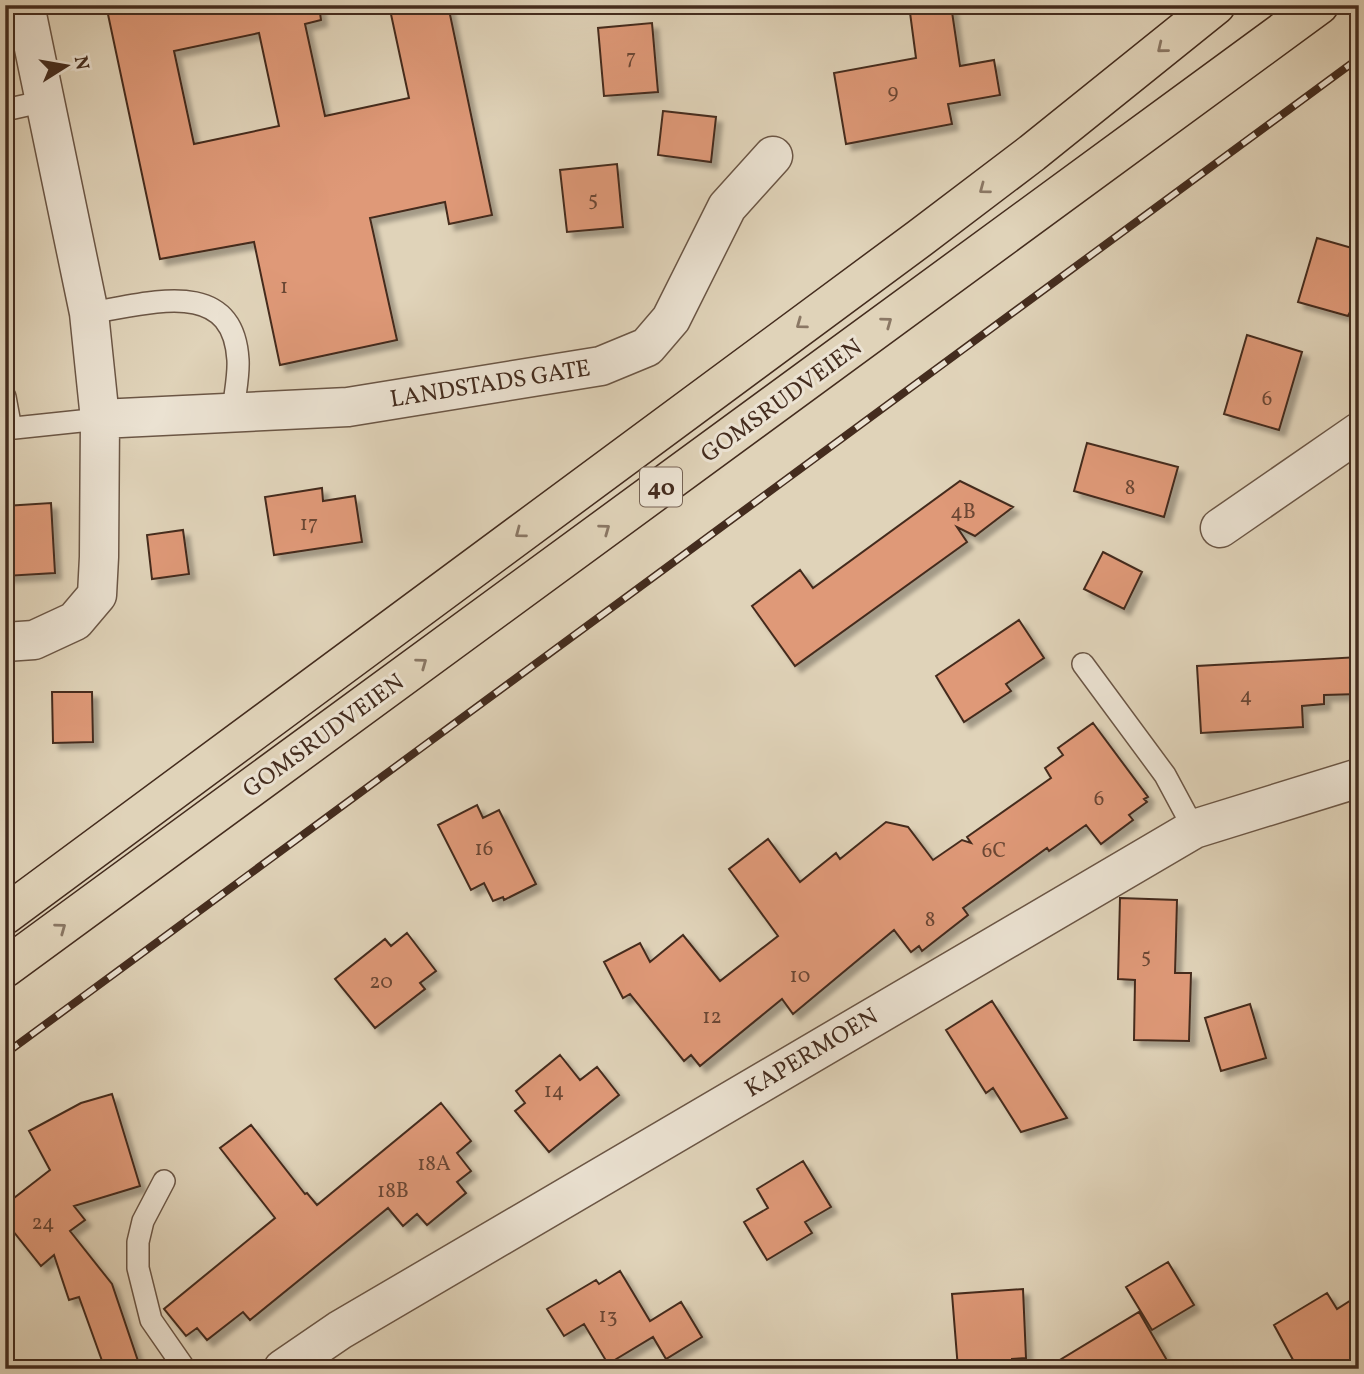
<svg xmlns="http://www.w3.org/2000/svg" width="1364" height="1374" viewBox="0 0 1364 1374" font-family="Vollkorn,serif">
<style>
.building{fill:#df9978;stroke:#442c1e;stroke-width:2;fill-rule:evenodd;filter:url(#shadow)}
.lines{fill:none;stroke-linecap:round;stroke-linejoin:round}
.lane-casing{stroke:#6b5645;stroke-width:24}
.street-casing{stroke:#6b5645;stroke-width:41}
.primary-casing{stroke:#442c1e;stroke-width:41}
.lane{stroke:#ebe2d2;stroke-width:21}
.street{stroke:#ebe2d2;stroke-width:38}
.primary{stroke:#e0d3b9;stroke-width:38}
.rail-casing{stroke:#442c1e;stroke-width:8}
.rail{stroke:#ebe2d2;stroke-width:5;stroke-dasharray:16;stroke-linecap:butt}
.oneway{stroke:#8a7764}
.labels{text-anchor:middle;stroke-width:6;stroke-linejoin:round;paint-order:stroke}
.number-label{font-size:21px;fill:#6b4734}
.shield{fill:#ebe2d2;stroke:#766354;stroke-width:2}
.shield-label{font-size:23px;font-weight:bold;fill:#442c1e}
.street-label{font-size:24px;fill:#442c1e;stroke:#ebe2d2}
</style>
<defs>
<filter id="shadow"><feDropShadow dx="6" dy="6" stdDeviation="2" flood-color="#0004"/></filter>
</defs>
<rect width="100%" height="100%" fill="#e0d3b9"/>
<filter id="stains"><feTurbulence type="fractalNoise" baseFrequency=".00286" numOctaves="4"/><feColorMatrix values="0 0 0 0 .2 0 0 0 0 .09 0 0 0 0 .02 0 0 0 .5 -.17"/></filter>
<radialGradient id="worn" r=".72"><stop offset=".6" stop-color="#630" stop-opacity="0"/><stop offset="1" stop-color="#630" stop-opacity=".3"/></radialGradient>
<!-- building -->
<path class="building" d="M 106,5 L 319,5 L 321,20 L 305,24 L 325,116 L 409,98 L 389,5 L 448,5 L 492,215 L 449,224 L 445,202 L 370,218 L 397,340 L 280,365 L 254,242 L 160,259 ZM 259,33 L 279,126 L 194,144 L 174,51 Z
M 909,5 L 951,5 L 960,66 L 994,60 L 1000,95 L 948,104 L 952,124 L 846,144 L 834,73 L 916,58 Z
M 652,23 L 658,92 L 604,96 L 598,28 Z
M 663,111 L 716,117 L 711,162 L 658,155 Z
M 617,164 L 623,227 L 567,232 L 560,170 Z
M 1317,238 L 1359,250 L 1359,315 L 1350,312 L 1348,316 L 1298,302 Z
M 1247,335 L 1302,352 L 1279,430 L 1224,414 Z
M 1087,443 L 1178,467 L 1164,517 L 1074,491 Z
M 960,481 L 1013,507 L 975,536 L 957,527 L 967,542 L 795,666 L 752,606 L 800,570 L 813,588 Z
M 322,488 L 323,501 L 355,496 L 362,542 L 274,555 L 265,497 Z
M 51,503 L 55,573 L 5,576 L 5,506 Z
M 183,530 L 189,574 L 152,579 L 147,535 Z
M 1103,552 L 1142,572 L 1124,609 L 1084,589 Z
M 1019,620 L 1044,658 L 1006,684 L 1011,691 L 964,722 L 936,676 Z
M 1359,657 L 1359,694 L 1324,695 L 1324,704 L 1302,706 L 1303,727 L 1201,733 L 1197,666 Z
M 52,692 L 92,692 L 93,742 L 53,743 Z
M 1093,723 L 1148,797 L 1144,799 L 1147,802 L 1129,815 L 1133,820 L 1101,844 L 1086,825 L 1049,851 L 1047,848 L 963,908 L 968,915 L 922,951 L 919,946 L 911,952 L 894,930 L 793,1014 L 782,999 L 700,1066 L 691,1055 L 684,1061 L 630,994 L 623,998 L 604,962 L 640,943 L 650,962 L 683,935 L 720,981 L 778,936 L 729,869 L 768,839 L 800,882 L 836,853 L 840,859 L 886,822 L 908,827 L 933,860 L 962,840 L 971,843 L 967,837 L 1051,778 L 1045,768 L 1063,755 L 1058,748 Z
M 477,805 L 483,818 L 499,810 L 536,884 L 504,900 L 503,897 L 493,901 L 484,883 L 471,890 L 438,825 Z
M 1120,898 L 1177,900 L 1175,973 L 1191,973 L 1189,1041 L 1134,1040 L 1135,980 L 1118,979 Z
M 407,933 L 436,971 L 420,983 L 425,989 L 375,1028 L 335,979 L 385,939 L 391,946 Z
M 992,1001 L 1067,1118 L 1021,1132 L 993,1088 L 986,1093 L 946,1030 Z
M 1250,1004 L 1266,1058 L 1221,1071 L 1205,1018 Z
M 560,1055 L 580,1080 L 597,1067 L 619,1095 L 549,1152 L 515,1111 L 525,1103 L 516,1091 Z
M 112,1094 L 140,1186 L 74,1206 L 85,1220 L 70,1231 L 112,1284 L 138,1361 L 118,1369 L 105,1369 L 79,1297 L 69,1300 L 54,1255 L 41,1266 L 5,1221 L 5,1205 L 50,1170 L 29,1131 L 81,1103 Z
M 441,1103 L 471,1141 L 457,1153 L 471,1171 L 457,1182 L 466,1193 L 427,1225 L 417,1214 L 403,1226 L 388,1208 L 250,1320 L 243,1312 L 207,1340 L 197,1328 L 186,1336 L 164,1309 L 275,1218 L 220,1148 L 251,1125 L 305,1194 L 307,1193 L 317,1205 Z
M 803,1161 L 831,1207 L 805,1222 L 812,1233 L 767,1260 L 744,1222 L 768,1208 L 757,1189 Z
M 1168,1262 L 1194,1305 L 1152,1330 L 1126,1287 Z
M 620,1271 L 650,1321 L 681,1302 L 702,1337 L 666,1359 L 653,1337 L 608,1364 L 584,1324 L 564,1336 L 547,1309 L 596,1280 L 599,1284 Z
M 1023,1289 L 1026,1358 L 1012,1359 L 1012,1369 L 958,1369 L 952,1294 Z
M 1327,1293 L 1337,1309 L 1359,1295 L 1359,1369 L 1298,1369 L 1274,1325 Z
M 1139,1312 L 1172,1369 L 1045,1369 Z"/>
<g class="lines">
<!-- lane casing -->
<g class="lane-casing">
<path id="lane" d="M 5,110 L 45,101
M 89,313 C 145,305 233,274 238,360 C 239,377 234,397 233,414
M 5,397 L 11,429
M 5,429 L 100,419
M 1083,664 L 1165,775 L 1194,829
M 164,1181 L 143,1221 L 138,1242 L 138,1268 L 151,1320 L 185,1369"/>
</g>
<!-- street casing -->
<g class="street-casing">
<path id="street" d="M 100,419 L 348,407 L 601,366 L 647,347 L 671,319 L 727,207 L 773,156
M 1220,528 L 1359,432
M 5,642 L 34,640 L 75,621 L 97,595 L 99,557 L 100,419 L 89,313 L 25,5
M 283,1369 L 340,1330 L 1194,829 L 1359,778"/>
</g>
<!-- primary casing -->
<g class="primary-casing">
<path id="primary" d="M 5,915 L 920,238 L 1032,153 L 1216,5
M 5,968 L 1319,5"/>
</g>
<!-- lane -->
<use href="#lane" class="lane"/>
<!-- street -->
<use href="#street" class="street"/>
<!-- primary -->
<use href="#primary" class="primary"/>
<!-- rail casing -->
<g class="rail-casing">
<path id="rail" d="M 5,1054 L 1359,58"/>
</g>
<!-- rail -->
<use href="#rail" class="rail"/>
</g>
<!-- one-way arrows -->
<defs><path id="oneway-chevron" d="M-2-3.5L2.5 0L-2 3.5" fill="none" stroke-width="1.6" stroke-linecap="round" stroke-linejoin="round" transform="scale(1.75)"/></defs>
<g class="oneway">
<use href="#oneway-chevron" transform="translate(1162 48) rotate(141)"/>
<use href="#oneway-chevron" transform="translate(984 189) rotate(143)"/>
<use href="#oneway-chevron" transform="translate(887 322) rotate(-36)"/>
<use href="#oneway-chevron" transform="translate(801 324) rotate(144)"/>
<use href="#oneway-chevron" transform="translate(605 529) rotate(-36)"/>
<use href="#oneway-chevron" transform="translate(520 533) rotate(143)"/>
<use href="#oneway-chevron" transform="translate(422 663) rotate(-36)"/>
<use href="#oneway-chevron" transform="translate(61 928) rotate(-36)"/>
</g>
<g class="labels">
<!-- number labels -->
<g class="number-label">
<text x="631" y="64">7</text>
<text x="893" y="98">9</text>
<text x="593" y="205">5</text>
<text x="284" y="293">1</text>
<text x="1267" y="405">6</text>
<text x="1130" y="494">8</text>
<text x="963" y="518">4B</text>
<text x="309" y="530">17</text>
<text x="1246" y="702">4</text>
<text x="1099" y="805">6</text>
<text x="484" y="855">16</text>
<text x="994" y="857">6C</text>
<text x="930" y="926">8</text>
<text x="1146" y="962">5</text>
<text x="800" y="982">10</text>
<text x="381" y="988">20</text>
<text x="712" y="1023">12</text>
<text x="554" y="1097">14</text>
<text x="434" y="1170">18A</text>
<text x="393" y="1197">18B</text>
<text x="43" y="1229">24</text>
<text x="608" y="1322">13</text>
</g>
<!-- shield labels -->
<rect class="shield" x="640" y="467.5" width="42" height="39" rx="5"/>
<g class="shield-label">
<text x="661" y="495">40</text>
</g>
<!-- street labels -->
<g class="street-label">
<text transform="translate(490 383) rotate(-9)" y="8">LANDSTADS GATE</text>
<text transform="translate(781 400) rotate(-36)" y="8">GOMSRUDVEIEN</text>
<text transform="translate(323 735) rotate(-36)" y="8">GOMSRUDVEIEN</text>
<text transform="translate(811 1052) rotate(-31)" y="8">KAPERMOEN</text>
</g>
</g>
<!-- margin -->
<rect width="1364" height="1374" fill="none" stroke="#e0d3b9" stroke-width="28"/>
<rect x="7" y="7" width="1350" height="1360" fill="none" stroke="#442c1e" stroke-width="3.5"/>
<rect x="14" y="14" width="1336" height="1346" fill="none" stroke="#442c1e" stroke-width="2"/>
<!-- north arrow -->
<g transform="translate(66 66) rotate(79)" stroke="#ebe2d2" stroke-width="5" paint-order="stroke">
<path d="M0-5L12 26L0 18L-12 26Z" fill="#442c1e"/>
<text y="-10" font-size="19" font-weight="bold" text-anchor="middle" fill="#442c1e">N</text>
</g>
<rect width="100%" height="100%" filter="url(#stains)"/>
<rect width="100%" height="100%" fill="url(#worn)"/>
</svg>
